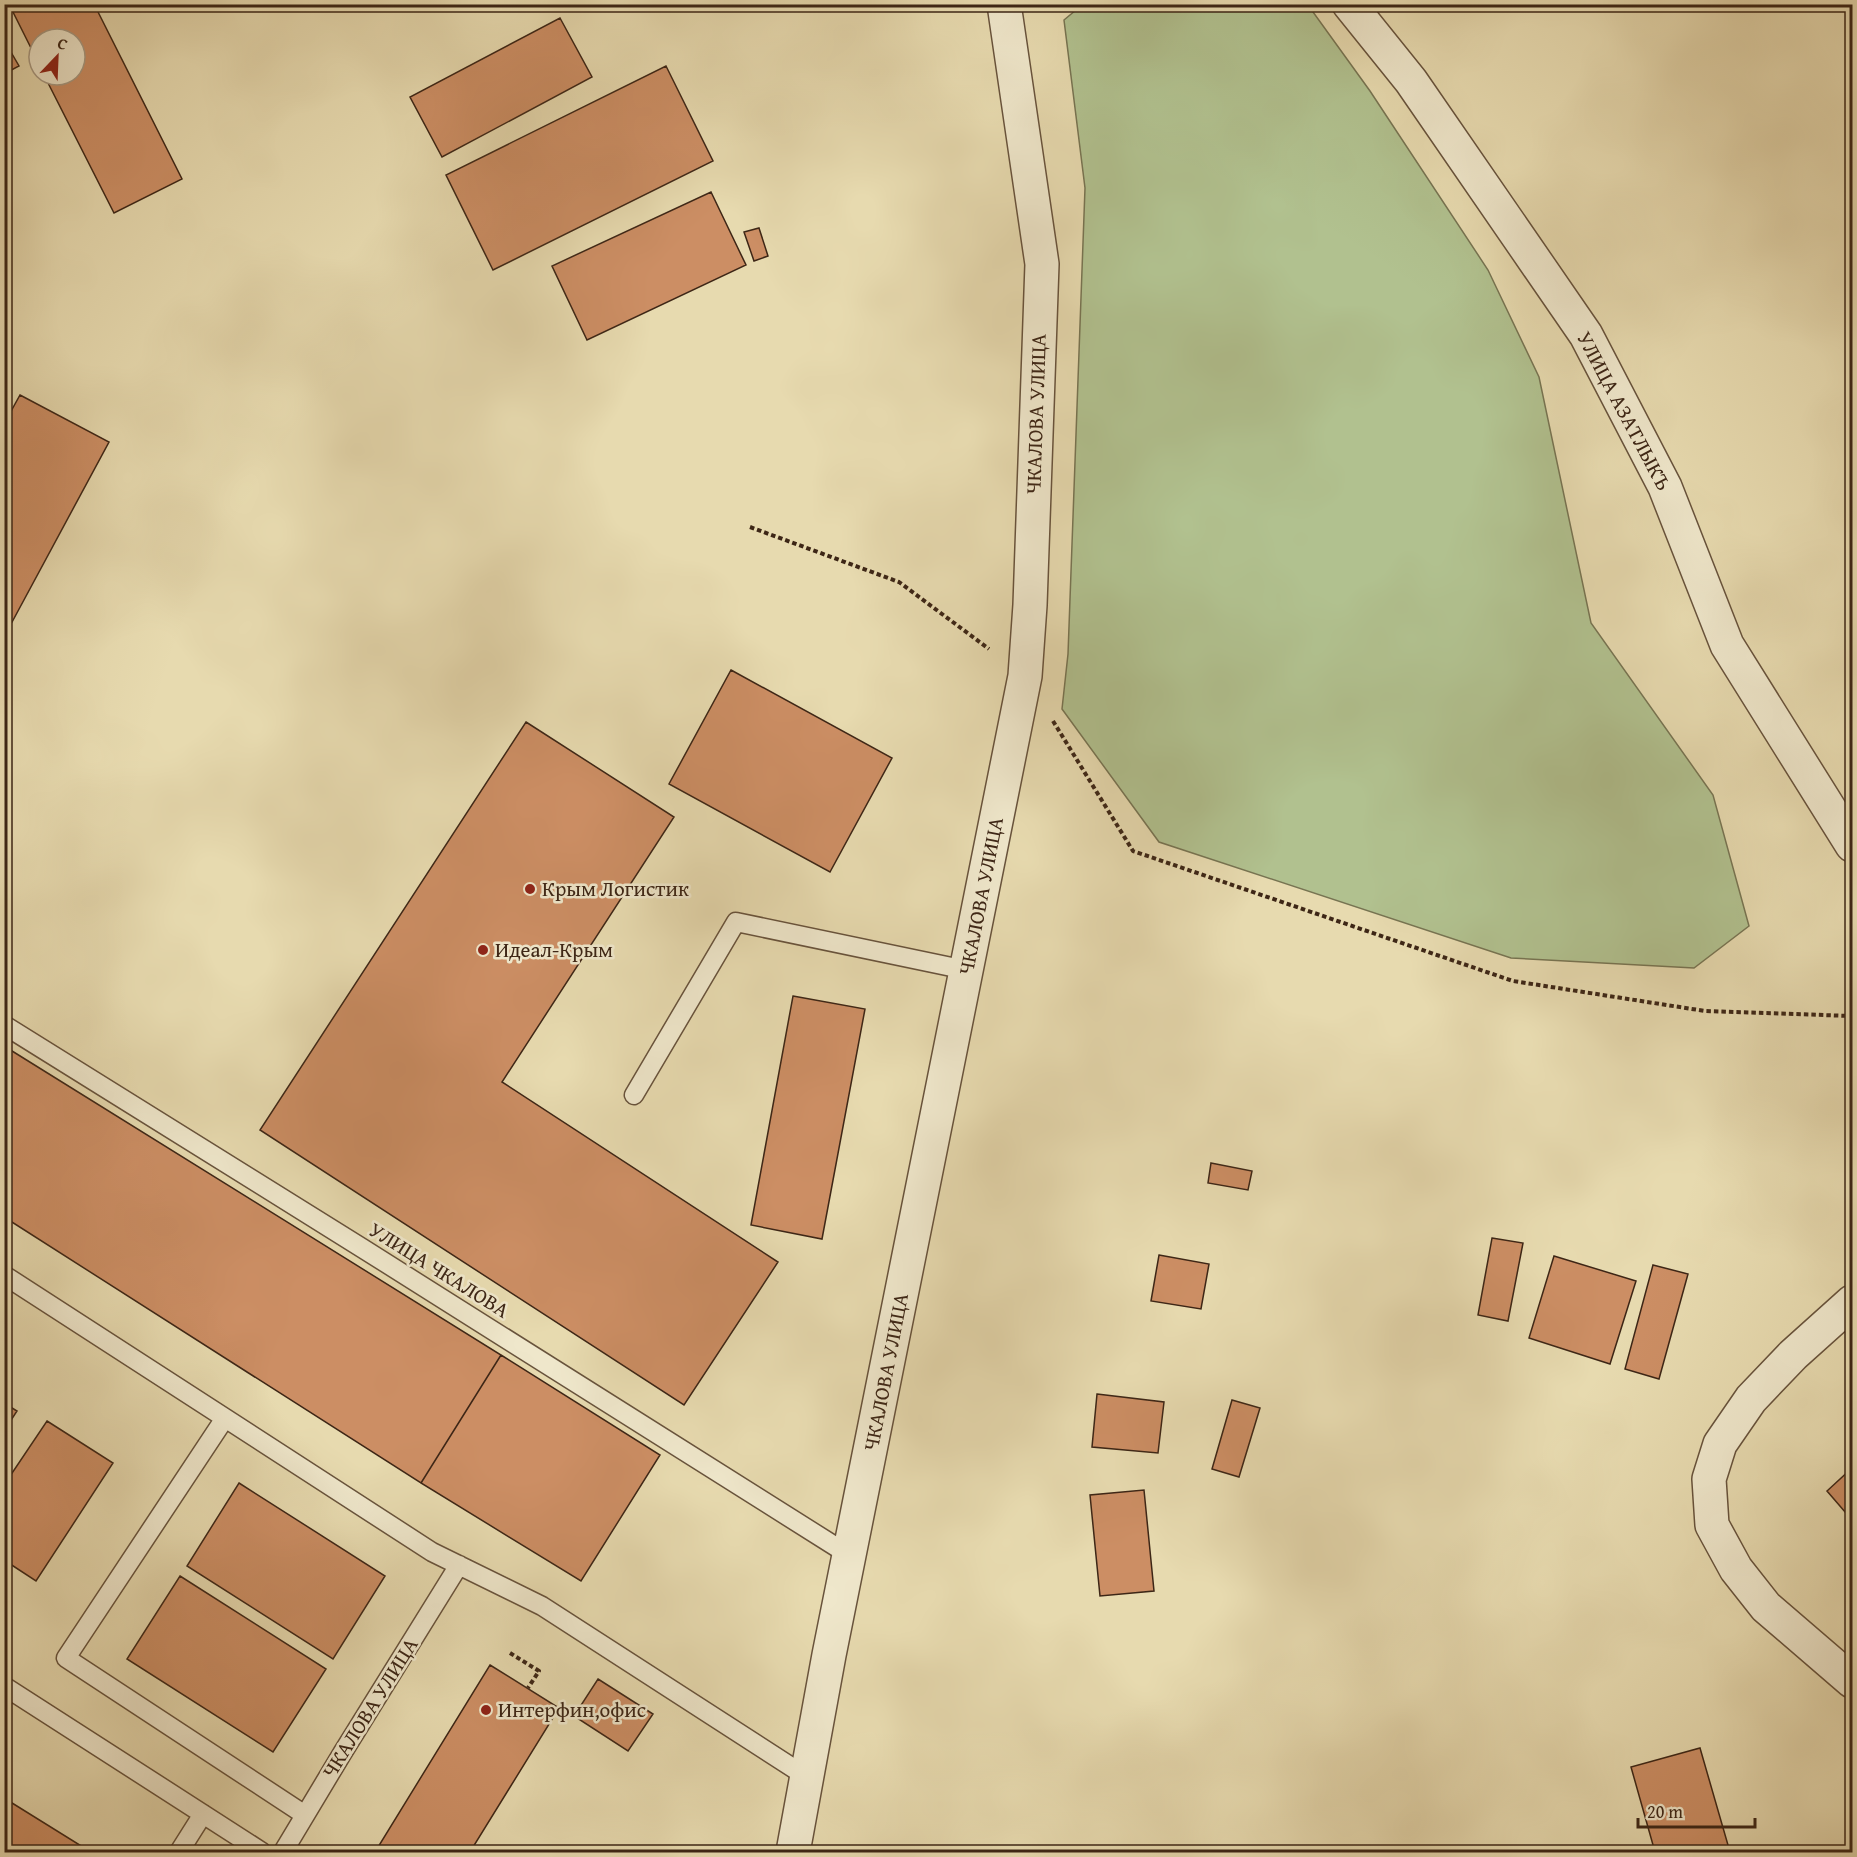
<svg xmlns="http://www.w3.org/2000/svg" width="1857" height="1857" viewBox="0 0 1857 1857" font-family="'Gentium Book Plus',serif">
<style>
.green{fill:#b1c18f;stroke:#777452;stroke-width:1.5}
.building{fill:#cc8e64;stroke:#3d2616;stroke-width:1.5}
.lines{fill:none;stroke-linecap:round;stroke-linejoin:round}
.service-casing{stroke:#68533c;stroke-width:21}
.minor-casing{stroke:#68533c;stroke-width:36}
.tertiary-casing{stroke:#68533c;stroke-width:36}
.path{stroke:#3d2616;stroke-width:4;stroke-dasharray:4.5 3;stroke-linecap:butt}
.service{stroke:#efe7cb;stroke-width:18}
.minor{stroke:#efe7cb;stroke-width:33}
.tertiary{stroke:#efe7cb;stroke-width:33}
.poi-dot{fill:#8f2418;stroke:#efe7cb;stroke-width:2}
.labels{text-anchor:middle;stroke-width:5;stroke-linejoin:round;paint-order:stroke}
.street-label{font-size:21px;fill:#3d2616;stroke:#efe7cb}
.poi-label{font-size:21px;fill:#3d2616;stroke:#efe7cb;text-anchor:start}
</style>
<rect width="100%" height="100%" fill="#e7daaf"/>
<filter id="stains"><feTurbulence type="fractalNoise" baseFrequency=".00333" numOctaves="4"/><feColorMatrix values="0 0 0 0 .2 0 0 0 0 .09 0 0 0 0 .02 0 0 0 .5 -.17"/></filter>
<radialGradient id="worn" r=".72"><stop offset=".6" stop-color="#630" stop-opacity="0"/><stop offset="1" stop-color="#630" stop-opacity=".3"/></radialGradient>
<!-- green -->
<path class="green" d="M 1082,5 L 1308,5 L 1370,91 L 1488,270 L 1539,377 L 1591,623 L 1713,795 L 1749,926 L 1694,968 L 1511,958 L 1159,842 L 1062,709 L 1068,654 L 1085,188 L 1064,20 Z"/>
<!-- building -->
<path class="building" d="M 23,4 L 94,4 L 182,179 L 114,213 L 44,75 L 75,75 L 75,39 L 39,39 L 39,64 L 12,10 Z
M 560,18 L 592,77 L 442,157 L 410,97 Z
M 4,40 L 19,66 L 4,74 Z
M 666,66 L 713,161 L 493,270 L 446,175 Z
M 711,192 L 746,265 L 587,340 L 552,266 Z
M 759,228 L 768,256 L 754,261 L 744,232 Z
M 20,395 L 109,442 L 4,637 L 4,424 Z
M 731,670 L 892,758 L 830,872 L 669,784 Z
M 526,722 L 674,817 L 502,1082 L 778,1262 L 684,1405 L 260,1130 Z
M 793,996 L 865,1009 L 822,1239 L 751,1225 Z
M 4,1046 L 501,1355 L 421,1483 L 4,1217 Z
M 1211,1163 L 1252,1171 L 1248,1190 L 1208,1183 Z
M 1492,1238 L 1523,1243 L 1508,1321 L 1478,1315 Z
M 1159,1255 L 1209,1264 L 1201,1309 L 1151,1301 Z
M 1554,1256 L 1636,1281 L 1610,1364 L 1529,1338 Z
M 1653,1265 L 1688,1274 L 1659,1379 L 1625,1369 Z
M 501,1355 L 660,1455 L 581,1581 L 421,1483 Z
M 1097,1394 L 1164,1402 L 1158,1453 L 1092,1447 Z
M 1232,1400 L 1260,1408 L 1239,1477 L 1212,1469 Z
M 4,1403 L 17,1411 L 4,1431 Z
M 47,1421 L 113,1463 L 36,1581 L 4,1560 L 4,1485 Z
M 1852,1468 L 1852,1520 L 1827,1491 Z
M 239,1483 L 385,1576 L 333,1659 L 187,1566 Z
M 1144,1490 L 1154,1591 L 1100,1596 L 1090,1495 Z
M 180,1576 L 326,1669 L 273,1752 L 127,1659 Z
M 490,1665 L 559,1708 L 470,1852 L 375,1852 Z
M 598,1679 L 653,1714 L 628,1751 L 574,1716 Z
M 1700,1748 L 1730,1852 L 1655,1852 L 1631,1767 Z
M 4,1798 L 91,1852 L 4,1852 Z"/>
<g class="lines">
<!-- service casing -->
<g class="service-casing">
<path id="service" d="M 4,1025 L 362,1248 L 849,1555
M 634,1095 L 736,922 L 966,970
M 4,1275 L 432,1552 L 542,1606 L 807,1777
M 225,1418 L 66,1658 L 305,1815
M 4,1686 L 262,1852
M 179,1852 L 203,1814
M 283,1852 L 343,1752 L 459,1565"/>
</g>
<!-- minor casing -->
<g class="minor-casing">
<path id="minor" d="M 1349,4 L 1411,81 L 1586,335 L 1665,487 L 1727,645 L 1852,845
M 1852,1302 L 1793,1355 L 1751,1399 L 1720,1444 L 1709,1479 L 1712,1525 L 1736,1569 L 1766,1607 L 1852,1681"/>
</g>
<!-- tertiary casing -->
<g class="tertiary-casing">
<path id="tertiary" d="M 793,1852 L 829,1655 L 1025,676 L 1030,605 L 1042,264 L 1004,4"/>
</g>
<!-- path -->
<path class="path" d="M 750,527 L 899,582 L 989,649
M 1053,721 L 1133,851 L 1513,981 L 1705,1011 L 1852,1016
M 510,1653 L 539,1671 L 528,1688"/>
<!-- service -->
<use href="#service" class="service"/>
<!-- minor -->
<use href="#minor" class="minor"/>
<!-- tertiary -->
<use href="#tertiary" class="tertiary"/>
</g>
<!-- markers -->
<g class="poi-dot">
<circle cx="530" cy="889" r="6"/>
<circle cx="483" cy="950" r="6"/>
<circle cx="486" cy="1710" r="6"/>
</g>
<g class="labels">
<!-- street labels -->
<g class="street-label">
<text transform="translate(1624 411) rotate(62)" y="7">УЛИЦА АЗАТЛЫКЪ</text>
<text transform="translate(1036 414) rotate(-88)" y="7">ЧКАЛОВА УЛИЦА</text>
<text transform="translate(981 896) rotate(-79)" y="7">ЧКАЛОВА УЛИЦА</text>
<text transform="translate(439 1270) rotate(32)" y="7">УЛИЦА ЧКАЛОВА</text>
<text transform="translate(886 1372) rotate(-79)" y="7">ЧКАЛОВА УЛИЦА</text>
<text transform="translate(370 1708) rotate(-58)" y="7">ЧКАЛОВА УЛИЦА</text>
</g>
<!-- poi labels -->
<g class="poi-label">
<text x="542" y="896">Крым Логистик</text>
<text x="495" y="957">Идеал-Крым</text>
<text x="498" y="1717">Интерфин,офис</text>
</g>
</g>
<!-- margin -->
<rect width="1857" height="1857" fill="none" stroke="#e7daaf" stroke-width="24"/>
<rect x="6" y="6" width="1845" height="1845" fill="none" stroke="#3d2616" stroke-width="3"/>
<rect x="12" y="12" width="1833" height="1833" fill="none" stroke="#3d2616" stroke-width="1.5"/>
<!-- north arrow -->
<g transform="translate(57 57) rotate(23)"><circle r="28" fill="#efe7cb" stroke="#a89a83" stroke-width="1.5"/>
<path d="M0-4.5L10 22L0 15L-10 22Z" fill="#8f2418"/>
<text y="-9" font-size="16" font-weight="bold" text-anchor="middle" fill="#3d2616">С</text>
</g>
<!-- scale -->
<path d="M1638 1818v9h117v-9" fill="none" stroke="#3d2616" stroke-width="3"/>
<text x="1647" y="1818" font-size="18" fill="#3d2616" stroke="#efe7cb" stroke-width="4.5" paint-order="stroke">20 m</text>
<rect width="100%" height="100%" filter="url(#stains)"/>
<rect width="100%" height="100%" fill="url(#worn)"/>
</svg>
